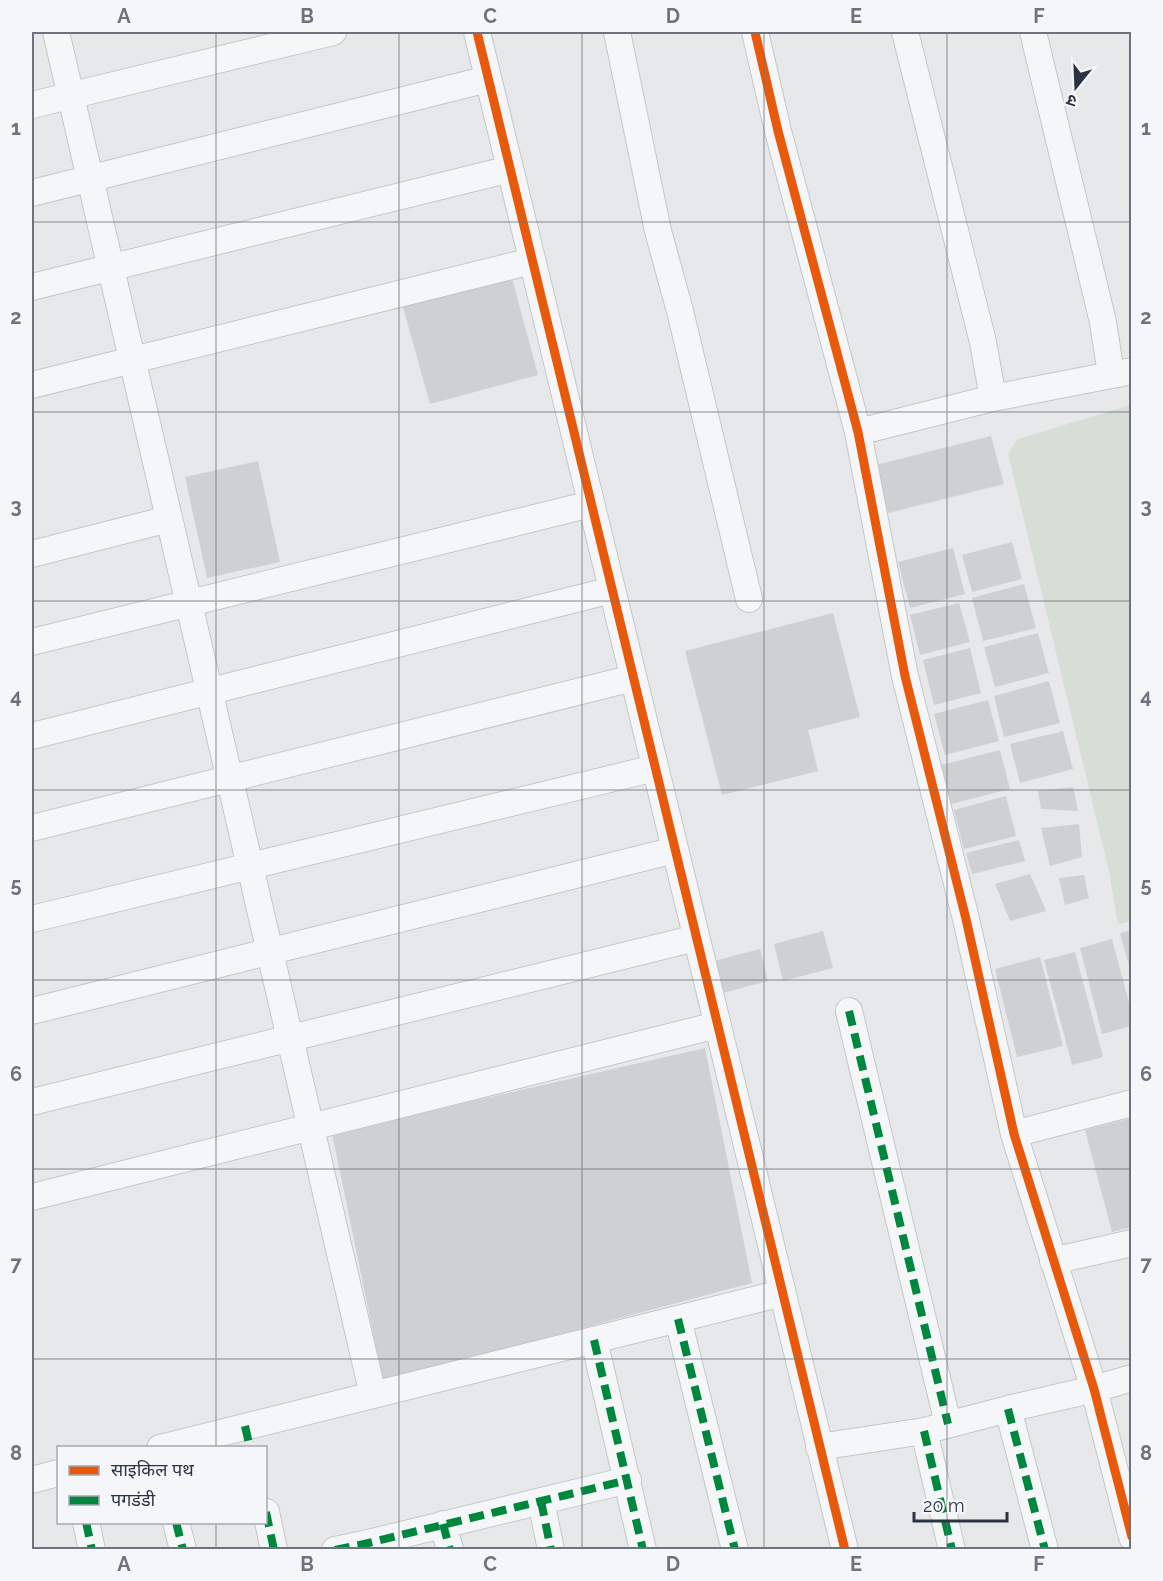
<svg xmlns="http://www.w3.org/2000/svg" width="1163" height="1581" viewBox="0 0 1163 1581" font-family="Raleway,'Noto Sans Devanagari',sans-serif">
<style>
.green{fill:#d6ded6}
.building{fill:#ced0d3}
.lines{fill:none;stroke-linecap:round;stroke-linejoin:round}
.minor-casing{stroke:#c4c6c8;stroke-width:28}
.minor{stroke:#f5f6f7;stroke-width:26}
.quiet{stroke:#00873e;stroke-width:8;stroke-dasharray:15 8;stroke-linecap:butt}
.cycleway-casing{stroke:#f4f6f9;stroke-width:13}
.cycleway{stroke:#e8590c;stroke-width:9}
.grid{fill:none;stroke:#6c737f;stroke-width:1.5;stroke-opacity:0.55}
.neatline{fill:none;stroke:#6c737f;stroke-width:2}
.grid-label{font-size:20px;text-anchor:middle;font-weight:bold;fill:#6c737f}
</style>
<rect width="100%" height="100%" fill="#e6e8ea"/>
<!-- green -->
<path class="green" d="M 1131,405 L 1132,921 L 1118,924 L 1109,871 L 1008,454 L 1018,439 Z"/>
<!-- building -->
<path class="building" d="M 512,278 L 538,375 L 430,404 L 403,307 Z
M 991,436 L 1004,484 L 888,513 L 876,465 Z
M 258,461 L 280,562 L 207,578 L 185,477 Z
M 1012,542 L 1022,579 L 972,592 L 962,555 Z
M 953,548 L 965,594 L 910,608 L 898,562 Z
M 1024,584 L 1036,628 L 983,641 L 972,598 Z
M 959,603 L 970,642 L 920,655 L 910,615 Z
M 833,613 L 860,717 L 808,730 L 818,771 L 722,795 L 685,651 Z
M 1038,633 L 1049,673 L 995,687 L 984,647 Z
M 970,648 L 981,693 L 934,705 L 923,660 Z
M 1049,681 L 1060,723 L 1004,737 L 994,696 Z
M 988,700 L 999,741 L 945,755 L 934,714 Z
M 1063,731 L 1073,769 L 1020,783 L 1010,744 Z
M 1000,750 L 1010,789 L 951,804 L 941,765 Z
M 1073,787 L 1078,811 L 1041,809 L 1038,791 Z
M 1006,796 L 1016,836 L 964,849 L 954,810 Z
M 1079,824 L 1082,857 L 1050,866 L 1041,828 Z
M 1019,840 L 1025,861 L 972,874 L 966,853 Z
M 1030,874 L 1046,911 L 1010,921 L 995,884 Z
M 1084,875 L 1089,898 L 1065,905 L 1059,878 Z
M 1132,930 L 1132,973 L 1131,973 L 1120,933 Z
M 823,931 L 833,968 L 783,981 L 774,944 Z
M 1112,939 L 1132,1014 L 1132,1026 L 1102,1034 L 1080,948 Z
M 760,949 L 768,981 L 723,993 L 714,961 Z
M 1075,952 L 1103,1057 L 1072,1065 L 1044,960 Z
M 1040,957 L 1063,1046 L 1017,1057 L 995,969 Z
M 705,1048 L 752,1283 L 383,1381 L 332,1133 Z
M 1132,1118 L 1132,1227 L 1112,1232 L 1085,1130 Z"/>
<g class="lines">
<!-- minor casing -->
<g class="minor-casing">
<path id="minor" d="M 56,32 L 373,1395
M 477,32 L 845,1550
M 617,32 L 658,231 L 680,311 L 749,599
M 755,32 L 778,131 L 858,432 L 905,676 L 966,919 L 1014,1134 L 1094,1389 L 1132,1537
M 905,32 L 983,342 L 993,398
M 1033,32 L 1103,322 L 1111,374
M 32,105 L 333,32
M 32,193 L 488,79
M 32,287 L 510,169
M 32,385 L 532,261
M 858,432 L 993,398 L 1132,371
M 32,554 L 169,519
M 32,642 L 591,504
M 32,736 L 612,590
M 32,828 L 633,678
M 32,919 L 655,768
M 32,1011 L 675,850
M 849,1011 L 948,1424
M 32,1102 L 696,938
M 1014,1134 L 1132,1103
M 32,1197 L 717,1025
M 1053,1261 L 1132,1243
M 678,1319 L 735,1550
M 594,1340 L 643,1550
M 1008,1409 L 1045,1550
M 924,1431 L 952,1550
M 819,1447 L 924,1431 L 1008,1409 L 1094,1389 L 1132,1378
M 160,1448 L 782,1293
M 32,1480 L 58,1473
M 541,1501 L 551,1550
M 266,1512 L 274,1550
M 86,1522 L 92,1550
M 176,1522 L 183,1550
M 443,1524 L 450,1550
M 335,1550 L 364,1544 L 628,1480"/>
</g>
<!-- minor -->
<use href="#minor" class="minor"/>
<!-- quiet -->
<path class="quiet" d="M 849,1011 L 948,1424
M 678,1319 L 735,1550
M 594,1340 L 643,1550
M 1008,1409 L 1045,1550
M 245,1426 L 250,1448
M 924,1431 L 952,1550
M 541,1501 L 551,1550
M 266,1512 L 274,1550
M 86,1522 L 92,1550
M 176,1522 L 183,1550
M 443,1524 L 450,1550
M 335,1550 L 364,1544 L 628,1480"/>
<!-- cycleway casing -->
<g class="cycleway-casing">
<path id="cycleway" d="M 477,32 L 845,1550
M 755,32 L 778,131 L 858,432 L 905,676 L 966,919 L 1014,1134 L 1094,1389 L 1132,1537"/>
</g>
<!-- cycleway -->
<use href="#cycleway" class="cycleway"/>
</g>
<!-- grid -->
<path class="grid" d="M 216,32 L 216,1448M 399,32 L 399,1550M 582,32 L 582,1550M 764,32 L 764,1550M 947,32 L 947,1550M 32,222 L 1132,222M 32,412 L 1132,412M 32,601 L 1132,601M 32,790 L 1132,790M 32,980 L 1132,980M 32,1169 L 1132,1169M 32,1359 L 1132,1359M 216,1522 L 216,1550"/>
<!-- border -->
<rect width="1163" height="1581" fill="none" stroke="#f4f6f9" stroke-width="66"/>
<!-- legend -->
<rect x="57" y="1446" width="210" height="78" fill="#f4f6f9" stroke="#a4a8b1" stroke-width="1.5"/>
<rect x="69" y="1466" width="30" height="9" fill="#e8590c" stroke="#a4a8b1" stroke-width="1.5"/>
<text x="111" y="1476" font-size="18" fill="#2b3445">साइकिल पथ</text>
<rect x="69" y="1496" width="30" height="9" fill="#00873e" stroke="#a4a8b1" stroke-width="1.5"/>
<text x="111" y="1506" font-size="18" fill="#2b3445">पगडंडी</text>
<!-- north arrow -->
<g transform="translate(1076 87) rotate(198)" stroke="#f4f6f9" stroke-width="4.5" paint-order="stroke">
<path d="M0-4.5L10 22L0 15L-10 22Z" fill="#2b3445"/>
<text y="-9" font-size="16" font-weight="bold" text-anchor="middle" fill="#2b3445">उ</text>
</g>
<!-- scale -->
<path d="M914 1512v9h93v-9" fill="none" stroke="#2b3445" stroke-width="3"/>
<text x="923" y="1512" font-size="18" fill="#2b3445" stroke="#f4f6f9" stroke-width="4.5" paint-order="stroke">20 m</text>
<rect x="33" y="33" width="1097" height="1515" class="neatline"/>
<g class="grid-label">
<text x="124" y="23">A</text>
<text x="307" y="23">B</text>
<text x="490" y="23">C</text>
<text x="673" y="23">D</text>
<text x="856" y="23">E</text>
<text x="1039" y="23">F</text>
<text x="16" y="135">1</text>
<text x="1146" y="135">1</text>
<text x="16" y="324">2</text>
<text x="1146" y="324">2</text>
<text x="16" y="513">3</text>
<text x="1146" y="513">3</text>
<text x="16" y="703">4</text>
<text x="1146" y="703">4</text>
<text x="16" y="892">5</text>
<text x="1146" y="892">5</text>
<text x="16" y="1081">6</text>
<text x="1146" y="1081">6</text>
<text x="16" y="1271">7</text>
<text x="1146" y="1271">7</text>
<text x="16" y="1460">8</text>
<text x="1146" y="1460">8</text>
<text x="124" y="1571">A</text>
<text x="307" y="1571">B</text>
<text x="490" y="1571">C</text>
<text x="673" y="1571">D</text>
<text x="856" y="1571">E</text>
<text x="1039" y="1571">F</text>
</g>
</svg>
